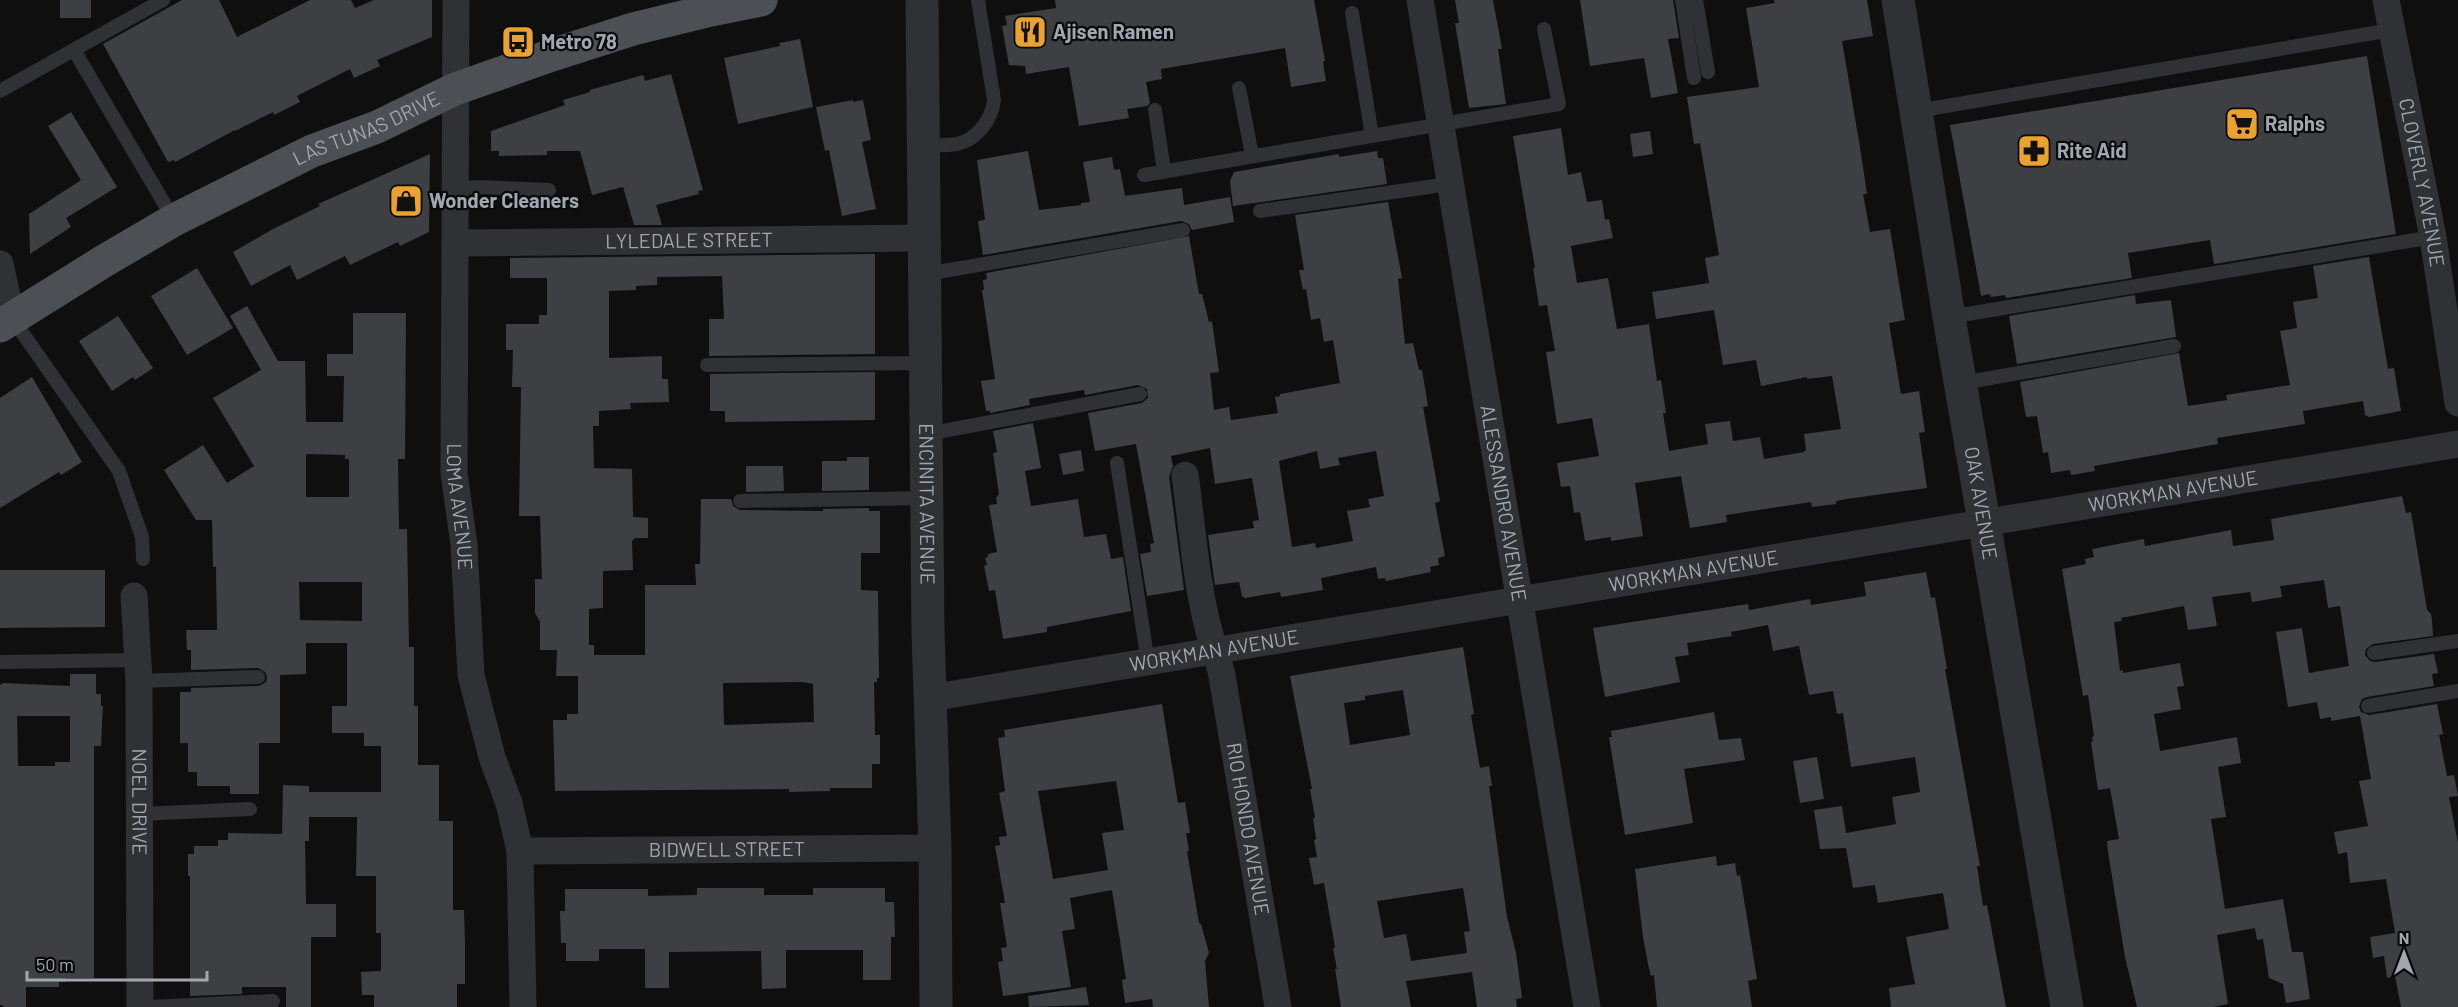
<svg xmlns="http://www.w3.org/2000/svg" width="2458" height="1007" viewBox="0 0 2458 1007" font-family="Barlow,sans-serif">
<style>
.building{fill:#3e3f43;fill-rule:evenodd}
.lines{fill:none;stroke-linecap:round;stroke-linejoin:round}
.service{stroke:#303135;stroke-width:14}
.minor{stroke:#303135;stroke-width:27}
.tertiary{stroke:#303135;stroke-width:33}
.primary{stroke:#4c4f54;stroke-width:33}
.labels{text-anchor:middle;stroke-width:4.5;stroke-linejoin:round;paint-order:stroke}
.poi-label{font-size:20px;font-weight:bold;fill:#a1a7b1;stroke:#0a0a0b;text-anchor:start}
.street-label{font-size:20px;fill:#a1a7b1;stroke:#0a0a0b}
</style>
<rect width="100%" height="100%" fill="#0f0f10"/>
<!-- building -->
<path class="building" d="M 60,0 L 91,0 L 91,18 L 60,18 Z
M 182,0 L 219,0 L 237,37 L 310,0 L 351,0 L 355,8 L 374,0 L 432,0 L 432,37 L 377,60 L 380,66 L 354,78 L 350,69 L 297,96 L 300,102 L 274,115 L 273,112 L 235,131 L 235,130 L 175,162 L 174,160 L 168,162 L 103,44 Z
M 1055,0 L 1314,0 L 1325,61 L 1323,62 L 1326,81 L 1291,87 L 1285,48 L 1161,69 L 1162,79 L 1146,82 L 1150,103 L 1147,106 L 1127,109 L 1129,118 L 1079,126 L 1069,67 L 1026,74 L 1025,66 L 1009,65 L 1002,26 L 1007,25 L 1005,16 L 1056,8 Z
M 1455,0 L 1493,0 L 1502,49 L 1498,49 L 1506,104 L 1469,108 L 1455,23 L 1459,23 Z
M 1580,0 L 1673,0 L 1679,38 L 1668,39 L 1678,93 L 1651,98 L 1644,58 L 1590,66 Z
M 1774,0 L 1867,0 L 1873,36 L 1842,41 L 1860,147 L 1867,194 L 1863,194 L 1870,232 L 1890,229 L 1905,320 L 1889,323 L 1901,394 L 1919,391 L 1925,432 L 1919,433 L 1927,488 L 1846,499 L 1836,501 L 1836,504 L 1812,507 L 1811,502 L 1726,515 L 1727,522 L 1690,528 L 1681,476 L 1635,483 L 1643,536 L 1611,541 L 1611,537 L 1585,541 L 1580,512 L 1574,513 L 1570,486 L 1561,487 L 1557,463 L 1599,456 L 1592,418 L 1557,424 L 1546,352 L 1555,351 L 1547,305 L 1539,306 L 1533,268 L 1535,268 L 1513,136 L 1561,128 L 1568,175 L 1581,172 L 1587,202 L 1602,200 L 1605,220 L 1609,219 L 1613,238 L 1571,246 L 1577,283 L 1608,278 L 1617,329 L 1649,324 L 1657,381 L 1661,380 L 1666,413 L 1663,413 L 1669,451 L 1708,444 L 1705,424 L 1730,421 L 1733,441 L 1760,437 L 1764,459 L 1804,452 L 1806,450 L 1804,434 L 1841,429 L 1832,376 L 1807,379 L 1807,377 L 1761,386 L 1756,360 L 1723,365 L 1714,310 L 1656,319 L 1652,292 L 1709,283 L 1705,258 L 1719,255 L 1700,143 L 1694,144 L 1687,97 L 1759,87 L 1746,8 L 1775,3 Z
M 800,39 L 813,107 L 738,124 L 724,58 L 780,46 L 779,43 Z
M 2367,56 L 2396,234 L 2214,264 L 2210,240 L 2128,253 L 2132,278 L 2006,298 L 2005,295 L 1991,297 L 1990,294 L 1981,296 L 1950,125 Z
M 671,74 L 703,190 L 698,191 L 699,194 L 656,205 L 662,225 L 634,225 L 623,187 L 592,195 L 580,151 L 547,151 L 547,155 L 499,156 L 499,151 L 491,151 L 491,131 L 565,105 L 563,100 L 590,92 L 590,90 L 643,75 L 645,81 Z
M 853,100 L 853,102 L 863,100 L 871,140 L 862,142 L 876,209 L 842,216 L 829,150 L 825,151 L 816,107 Z
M 71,112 L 117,187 L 66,218 L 71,227 L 30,254 L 29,214 L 81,180 L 48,126 Z
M 1650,131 L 1653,154 L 1633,157 L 1630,134 Z
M 1028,151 L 1039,210 L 1081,205 L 1081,203 L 1090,202 L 1083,162 L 1112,157 L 1114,170 L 1120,169 L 1125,196 L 1182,188 L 1184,205 L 1230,197 L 1234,222 L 1192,230 L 1189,224 L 1181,221 L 983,255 L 978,221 L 985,220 L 977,160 Z
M 1377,151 L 1378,158 L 1383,158 L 1387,184 L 1233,206 L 1230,181 L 1234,172 L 1339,154 L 1339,157 Z
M 430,154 L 429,232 L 400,246 L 398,242 L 350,265 L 345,256 L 297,280 L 290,265 L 251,286 L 233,252 L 273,229 L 320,206 L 318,204 Z
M 1388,202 L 1402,278 L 1398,279 L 1405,344 L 1413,343 L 1419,370 L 1422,370 L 1428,406 L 1423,407 L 1440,501 L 1435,503 L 1445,556 L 1438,558 L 1439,565 L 1430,567 L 1431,572 L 1386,581 L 1385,578 L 1378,579 L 1376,567 L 1321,578 L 1323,590 L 1281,597 L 1280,592 L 1245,598 L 1242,596 L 1239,582 L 1215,585 L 1208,535 L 1254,528 L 1253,521 L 1259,520 L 1252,478 L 1215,484 L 1210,448 L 1171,456 L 1173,466 L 1169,477 L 1184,590 L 1147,596 L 1140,554 L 1151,552 L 1150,544 L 1154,543 L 1136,444 L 1095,451 L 1088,413 L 1142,403 L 1148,398 L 1147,389 L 1138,385 L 1085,395 L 1084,390 L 1029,399 L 1030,405 L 990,413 L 990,411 L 986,411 L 981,381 L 995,379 L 982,290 L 984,290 L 983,280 L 987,279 L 986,273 L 1189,236 L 1199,294 L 1202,294 L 1209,322 L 1212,321 L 1219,372 L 1210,373 L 1214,410 L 1229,407 L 1231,420 L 1278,413 L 1275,397 L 1280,396 L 1280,394 L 1340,383 L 1333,340 L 1324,342 L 1320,318 L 1311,320 L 1306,289 L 1303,290 L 1299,270 L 1304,270 L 1295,215 ZM 1317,451 L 1320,469 L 1340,465 L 1338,458 L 1376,451 L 1384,496 L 1368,499 L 1370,507 L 1347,511 L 1353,541 L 1316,548 L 1315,543 L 1292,547 L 1279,461 Z
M 875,254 L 875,354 L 709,356 L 709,319 L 724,319 L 722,276 L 657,277 L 657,285 L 636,286 L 636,290 L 609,291 L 609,358 L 662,356 L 662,379 L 668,379 L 669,402 L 630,403 L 631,409 L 599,411 L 599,426 L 593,426 L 594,468 L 632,469 L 633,517 L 648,518 L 648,538 L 635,538 L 632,541 L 633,570 L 603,571 L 603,608 L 589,609 L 589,645 L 594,645 L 594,655 L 645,655 L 645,585 L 696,585 L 695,564 L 700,564 L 701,499 L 731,499 L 733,506 L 740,510 L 823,511 L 823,509 L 869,508 L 869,511 L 880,511 L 880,553 L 861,553 L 861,590 L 878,591 L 879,678 L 877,678 L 877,682 L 874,682 L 875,735 L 880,735 L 880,764 L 872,764 L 872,788 L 830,788 L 830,791 L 789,792 L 789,789 L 555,791 L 553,720 L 567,720 L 567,714 L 578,714 L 578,676 L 556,676 L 557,650 L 540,650 L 540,622 L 535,613 L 535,579 L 542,579 L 540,516 L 519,516 L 521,387 L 512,387 L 513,350 L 506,350 L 506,324 L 539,324 L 539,315 L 547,315 L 547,278 L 510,278 L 510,258 ZM 802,682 L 813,684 L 814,722 L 724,725 L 723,683 Z
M 2369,257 L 2388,369 L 2394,368 L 2401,411 L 2369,417 L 2365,415 L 2363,401 L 2303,411 L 2305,424 L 2217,438 L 2218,444 L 2094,466 L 2095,471 L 2071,475 L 2070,470 L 2051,473 L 2048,452 L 2043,453 L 2037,416 L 2026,417 L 2020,382 L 2179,353 L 2188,406 L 2227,400 L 2226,395 L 2290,385 L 2280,331 L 2297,328 L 2293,302 L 2318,298 L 2313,266 Z
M 197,268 L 233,328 L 187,355 L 151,296 Z
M 2135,295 L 2136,304 L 2171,300 L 2176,337 L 2017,364 L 2009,316 Z
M 247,306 L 278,361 L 305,361 L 306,422 L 343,422 L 344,376 L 327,376 L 327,354 L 353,354 L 353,313 L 406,313 L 405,459 L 398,459 L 399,529 L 407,529 L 409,647 L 414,647 L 414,706 L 418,706 L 418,765 L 439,765 L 439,821 L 453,821 L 453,910 L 464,910 L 465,943 L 465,984 L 457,984 L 457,1007 L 374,1007 L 374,995 L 362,995 L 361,972 L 381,971 L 381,933 L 376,933 L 376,876 L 356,876 L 357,817 L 309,817 L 309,841 L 305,841 L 306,904 L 336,904 L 336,937 L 311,937 L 311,1007 L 286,1007 L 286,987 L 242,987 L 242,994 L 190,996 L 190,876 L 188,876 L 188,854 L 194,854 L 194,846 L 218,846 L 218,840 L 228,840 L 228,833 L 282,834 L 283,785 L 309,786 L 309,792 L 381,792 L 381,746 L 364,746 L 364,733 L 332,733 L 332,706 L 347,706 L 347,643 L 306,643 L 306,674 L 280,675 L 280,743 L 259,743 L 259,794 L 230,794 L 230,786 L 197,786 L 197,772 L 188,772 L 188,743 L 180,743 L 180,692 L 191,692 L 191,688 L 259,686 L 266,682 L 267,677 L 265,672 L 258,668 L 191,670 L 191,650 L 187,650 L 186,630 L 217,630 L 216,567 L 213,567 L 212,520 L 196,520 L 164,470 L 203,445 L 227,483 L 254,466 L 213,398 L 261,370 L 230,316 ZM 306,454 L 345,455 L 345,459 L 349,459 L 349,497 L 306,497 ZM 299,582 L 362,582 L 362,621 L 300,620 Z
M 118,316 L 153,368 L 135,380 L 133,377 L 112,391 L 79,341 Z
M 875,372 L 875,420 L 725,422 L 725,411 L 710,411 L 710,374 Z
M 32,377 L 82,462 L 61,475 L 59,472 L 0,508 L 0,398 Z
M 1033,423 L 1041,468 L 1025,471 L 1031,506 L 1078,499 L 1084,537 L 1106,534 L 1111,559 L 1123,557 L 1131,611 L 1047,627 L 1047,632 L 1003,639 L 995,590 L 989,591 L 984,566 L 987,565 L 985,558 L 988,557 L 988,554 L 997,552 L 989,505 L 997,504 L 996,498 L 999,494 L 993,453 L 997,452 L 993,431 Z
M 1081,450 L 1084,471 L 1063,475 L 1059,454 Z
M 847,457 L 869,457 L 869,490 L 822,491 L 822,461 L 847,461 Z
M 746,466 L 783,466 L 784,491 L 746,492 Z
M 2402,496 L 2406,513 L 2411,512 L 2427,610 L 2431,614 L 2432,621 L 2433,636 L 2373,644 L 2366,649 L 2365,655 L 2370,661 L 2375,662 L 2434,654 L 2438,673 L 2432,674 L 2434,686 L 2367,697 L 2362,699 L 2359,707 L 2361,712 L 2369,715 L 2437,704 L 2443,734 L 2439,735 L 2447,776 L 2454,775 L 2458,796 L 2449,797 L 2458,843 L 2458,1007 L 2401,1007 L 2395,976 L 2387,978 L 2384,956 L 2373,958 L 2370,937 L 2395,933 L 2386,879 L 2350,883 L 2347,852 L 2338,854 L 2334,832 L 2368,826 L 2359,781 L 2371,779 L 2360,716 L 2331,721 L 2331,717 L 2320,719 L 2317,702 L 2288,707 L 2276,632 L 2302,628 L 2309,673 L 2349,666 L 2340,606 L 2328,608 L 2324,580 L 2280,586 L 2282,597 L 2252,602 L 2250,592 L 2212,597 L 2217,626 L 2188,630 L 2184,606 L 2121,618 L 2122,621 L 2114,622 L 2120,671 L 2123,670 L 2123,673 L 2180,663 L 2184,686 L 2177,687 L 2181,709 L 2154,714 L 2160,751 L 2237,737 L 2241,763 L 2218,767 L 2226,817 L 2211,819 L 2225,909 L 2283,899 L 2292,952 L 2303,952 L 2310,999 L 2286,1003 L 2283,984 L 2269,978 L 2263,939 L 2257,940 L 2255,928 L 2217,935 L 2228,1004 L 2213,1007 L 2137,1007 L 2125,957 L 2108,852 L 2107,841 L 2119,839 L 2110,788 L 2098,790 L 2091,742 L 2093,741 L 2092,737 L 2094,736 L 2088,695 L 2083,696 L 2062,569 L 2086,564 L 2085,559 L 2094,557 L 2092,549 L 2144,539 L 2145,546 L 2231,530 L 2233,546 L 2274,540 L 2271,519 Z
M 0,570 L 105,570 L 105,627 L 0,628 Z
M 1926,572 L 1931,598 L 1935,597 L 1947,669 L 1945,669 L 1980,866 L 1977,866 L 1983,906 L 1987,905 L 2006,1007 L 1891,1007 L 1889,988 L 1915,984 L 1906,937 L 1949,929 L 1943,893 L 1878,903 L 1875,885 L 1853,888 L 1846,848 L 1820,849 L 1814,810 L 1842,806 L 1846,833 L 1896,824 L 1892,797 L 1920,792 L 1915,757 L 1851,767 L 1843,713 L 1837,714 L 1833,691 L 1809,695 L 1799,646 L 1773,651 L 1768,625 L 1731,632 L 1732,636 L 1687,643 L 1689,655 L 1675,657 L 1680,682 L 1605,697 L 1593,628 L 1748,604 L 1749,610 L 1810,599 L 1811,605 L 1866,596 L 1864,582 Z
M 1463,647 L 1474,714 L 1471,715 L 1480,768 L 1489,766 L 1492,786 L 1489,786 L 1507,917 L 1516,953 L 1522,998 L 1516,999 L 1517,1007 L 1477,1007 L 1472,972 L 1406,981 L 1411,1007 L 1341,1007 L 1335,969 L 1337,969 L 1333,949 L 1335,947 L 1324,883 L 1314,885 L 1309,858 L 1317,857 L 1314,840 L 1316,839 L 1313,818 L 1315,818 L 1310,789 L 1312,789 L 1290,676 ZM 1403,690 L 1410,735 L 1350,745 L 1344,703 L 1365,700 L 1365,696 ZM 1463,888 L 1470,931 L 1464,932 L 1467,953 L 1411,961 L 1406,934 L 1384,938 L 1377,901 Z
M 70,674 L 96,674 L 96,694 L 101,694 L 101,706 L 103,706 L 101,746 L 94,746 L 94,978 L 66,978 L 66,982 L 59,982 L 59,987 L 26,987 L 26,1007 L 3,1007 L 3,1005 L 0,1005 L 0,685 L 3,683 L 70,686 ZM 17,716 L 70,716 L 70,762 L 55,762 L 55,766 L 18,766 Z
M 1162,704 L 1178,803 L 1185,802 L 1190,833 L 1186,833 L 1189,851 L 1187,851 L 1199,923 L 1201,924 L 1209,953 L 1205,961 L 1209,1007 L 1153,1007 L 1152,999 L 1125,1003 L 1122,980 L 1126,979 L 1112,890 L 1070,898 L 1075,929 L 1062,931 L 1071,987 L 1003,996 L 998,962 L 1003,961 L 1001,948 L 1007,947 L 1000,903 L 1005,903 L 995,846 L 1000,845 L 999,837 L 1007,836 L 999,793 L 1005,791 L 998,738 L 1005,737 L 1004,730 ZM 1116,781 L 1124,830 L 1102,833 L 1108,870 L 1053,879 L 1038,791 Z
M 1714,712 L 1719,740 L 1741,738 L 1745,760 L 1684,769 L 1693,823 L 1625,835 L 1609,737 L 1612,737 L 1611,731 Z
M 1817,757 L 1824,799 L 1800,803 L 1793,761 Z
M 1716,856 L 1717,866 L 1735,863 L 1737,876 L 1740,875 L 1757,979 L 1748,981 L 1752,1007 L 1657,1007 L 1654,975 L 1651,976 L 1648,964 L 1643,937 L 1635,869 Z
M 697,888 L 764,888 L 764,895 L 813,895 L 813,888 L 885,888 L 885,902 L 894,902 L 895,937 L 891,937 L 891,980 L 863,980 L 863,950 L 786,950 L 786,988 L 762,989 L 761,951 L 669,952 L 669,988 L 645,988 L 645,949 L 599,949 L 599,961 L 566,961 L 566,943 L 561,943 L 560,911 L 565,911 L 565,889 L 648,889 L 648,896 L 697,895 Z
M 1086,987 L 1089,1005 L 1029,1007 L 1028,996 Z"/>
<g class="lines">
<!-- service -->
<path class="service" d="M 1682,0 L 1694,78
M 1696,0 L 1708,72
M 1352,13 L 1372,136
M 74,50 L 174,220
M 1239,88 L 1252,155
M 0,91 L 163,0
M 1155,110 L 1164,171
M 1917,111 L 2391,30
M 924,145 C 934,145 946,146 957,144 C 977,140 992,119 994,100 L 978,0
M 1144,175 L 1559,104 L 1544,29
M 456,188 L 479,187 L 549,190
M 1260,211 L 1449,184
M 926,274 L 1183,230
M 1949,317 L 2433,237
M 12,318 L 119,471 L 142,537 L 143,559
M 707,365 L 925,363
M 1962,383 L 2174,346
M 927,434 L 1140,394
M 1117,463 L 1148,662
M 740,501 L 928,498
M 2374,653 L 2458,641
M 0,662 L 137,660
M 139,681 L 258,677
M 2368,706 L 2458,691
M 140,814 L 250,809
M 150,1007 L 273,1001"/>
<!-- minor -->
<g class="minor">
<path id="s1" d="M 456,0 L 454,473 L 464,545 L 471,675 L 492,757 L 509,803 L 520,851 L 523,1007"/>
<path id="s2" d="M 1420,0 L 1587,1007"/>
<path id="s3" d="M 2386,0 L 2433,237 L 2458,403"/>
<path id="s4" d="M 455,243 L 924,238"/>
<path d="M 0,264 L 12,318"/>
<path id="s5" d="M 1185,475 C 1192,524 1196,584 1209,631 C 1213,647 1219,660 1222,676 L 1278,1007"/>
<path id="s6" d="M 134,596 L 139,681 L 140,1007"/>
<path id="s7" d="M 930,698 L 2458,444"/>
<path id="s8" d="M 520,851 L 935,848"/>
</g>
<!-- tertiary -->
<g class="tertiary">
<path id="s9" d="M 922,0 L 928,632 L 935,848 L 936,1007"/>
<path id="s10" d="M 1898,0 L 1949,317 L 2067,1007"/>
</g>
<!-- primary -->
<path class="primary" id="s11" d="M 0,326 L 104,261 L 174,220 L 312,151 L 377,127 L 455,89 L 552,55 L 633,29 L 711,10 L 761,0"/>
</g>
<!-- icons -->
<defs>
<g id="restaurant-square" transform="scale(1.725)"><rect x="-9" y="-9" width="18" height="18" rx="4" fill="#eaa12e" stroke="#0a0a0b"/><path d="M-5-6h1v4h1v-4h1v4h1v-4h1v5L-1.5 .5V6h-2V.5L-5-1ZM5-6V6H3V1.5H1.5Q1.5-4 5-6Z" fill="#111"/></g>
<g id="bus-square" transform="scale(1.725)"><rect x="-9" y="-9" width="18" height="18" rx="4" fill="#eaa12e" stroke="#0a0a0b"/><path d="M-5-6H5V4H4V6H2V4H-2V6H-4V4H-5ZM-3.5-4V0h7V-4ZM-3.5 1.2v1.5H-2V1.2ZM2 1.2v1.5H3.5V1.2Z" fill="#111"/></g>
<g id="supermarket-square" transform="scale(1.725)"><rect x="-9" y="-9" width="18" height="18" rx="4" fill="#eaa12e" stroke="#0a0a0b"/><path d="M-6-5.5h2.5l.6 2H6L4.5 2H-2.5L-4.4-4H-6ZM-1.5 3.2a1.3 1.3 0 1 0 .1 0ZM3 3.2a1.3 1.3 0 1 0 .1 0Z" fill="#111"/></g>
<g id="pharmacy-square" transform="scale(1.725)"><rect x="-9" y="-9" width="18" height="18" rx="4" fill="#eaa12e" stroke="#0a0a0b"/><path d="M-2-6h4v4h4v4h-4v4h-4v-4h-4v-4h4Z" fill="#111"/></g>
<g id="shop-square" transform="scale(1.725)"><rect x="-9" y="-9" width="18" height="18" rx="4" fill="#eaa12e" stroke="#0a0a0b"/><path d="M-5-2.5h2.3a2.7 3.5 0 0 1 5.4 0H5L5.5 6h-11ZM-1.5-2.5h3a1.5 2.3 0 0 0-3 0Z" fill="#111"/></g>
</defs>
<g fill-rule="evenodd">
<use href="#restaurant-square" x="1030" y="32"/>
<use href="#bus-square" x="518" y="42"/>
<use href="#supermarket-square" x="2242" y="124"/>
<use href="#pharmacy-square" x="2034" y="151"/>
<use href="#shop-square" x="406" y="201"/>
</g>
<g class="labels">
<!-- poi labels -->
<g class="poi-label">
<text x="1053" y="39">Ajisen Ramen</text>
<text x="541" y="49">Metro 78</text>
<text x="2265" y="131">Ralphs</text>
<text x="2057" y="158">Rite Aid</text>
<text x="429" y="208">Wonder Cleaners</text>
</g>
<!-- street labels -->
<g class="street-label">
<text dy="7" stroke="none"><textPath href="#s11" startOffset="417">LAS TUNAS DRIVE</textPath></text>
<text dy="7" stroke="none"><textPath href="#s3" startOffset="186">CLOVERLY AVENUE</textPath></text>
<text dy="7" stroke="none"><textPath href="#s4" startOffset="234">LYLEDALE STREET</textPath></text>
<text dy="7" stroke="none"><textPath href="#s7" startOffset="1260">WORKMAN AVENUE</textPath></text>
<text dy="7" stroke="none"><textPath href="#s9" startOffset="504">ENCINITA AVENUE</textPath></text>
<text dy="7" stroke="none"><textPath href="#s2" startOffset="510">ALESSANDRO AVENUE</textPath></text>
<text dy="7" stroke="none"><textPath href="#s10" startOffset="510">OAK AVENUE</textPath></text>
<text dy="7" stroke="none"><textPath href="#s1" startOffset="507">LOMA AVENUE</textPath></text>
<text dy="7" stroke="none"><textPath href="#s7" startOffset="774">WORKMAN AVENUE</textPath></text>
<text dy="7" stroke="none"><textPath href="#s7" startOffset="288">WORKMAN AVENUE</textPath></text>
<text dy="7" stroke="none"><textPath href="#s6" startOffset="206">NOEL DRIVE</textPath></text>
<text dy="7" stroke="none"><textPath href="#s5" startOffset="360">RIO HONDO AVENUE</textPath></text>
<text dy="7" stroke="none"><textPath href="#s8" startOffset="207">BIDWELL STREET</textPath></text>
</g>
</g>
<!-- north arrow -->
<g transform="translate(2404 953)" stroke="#0a0a0b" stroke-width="4.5" paint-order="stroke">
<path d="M0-4.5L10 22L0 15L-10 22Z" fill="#a1a7b1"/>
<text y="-9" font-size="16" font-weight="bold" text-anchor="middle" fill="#a1a7b1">N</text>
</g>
<!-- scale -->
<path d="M27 971v9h180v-9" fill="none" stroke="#a1a7b1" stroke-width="3"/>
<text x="36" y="971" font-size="18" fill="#a1a7b1" stroke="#0a0a0b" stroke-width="4.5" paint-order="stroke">50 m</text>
</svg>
